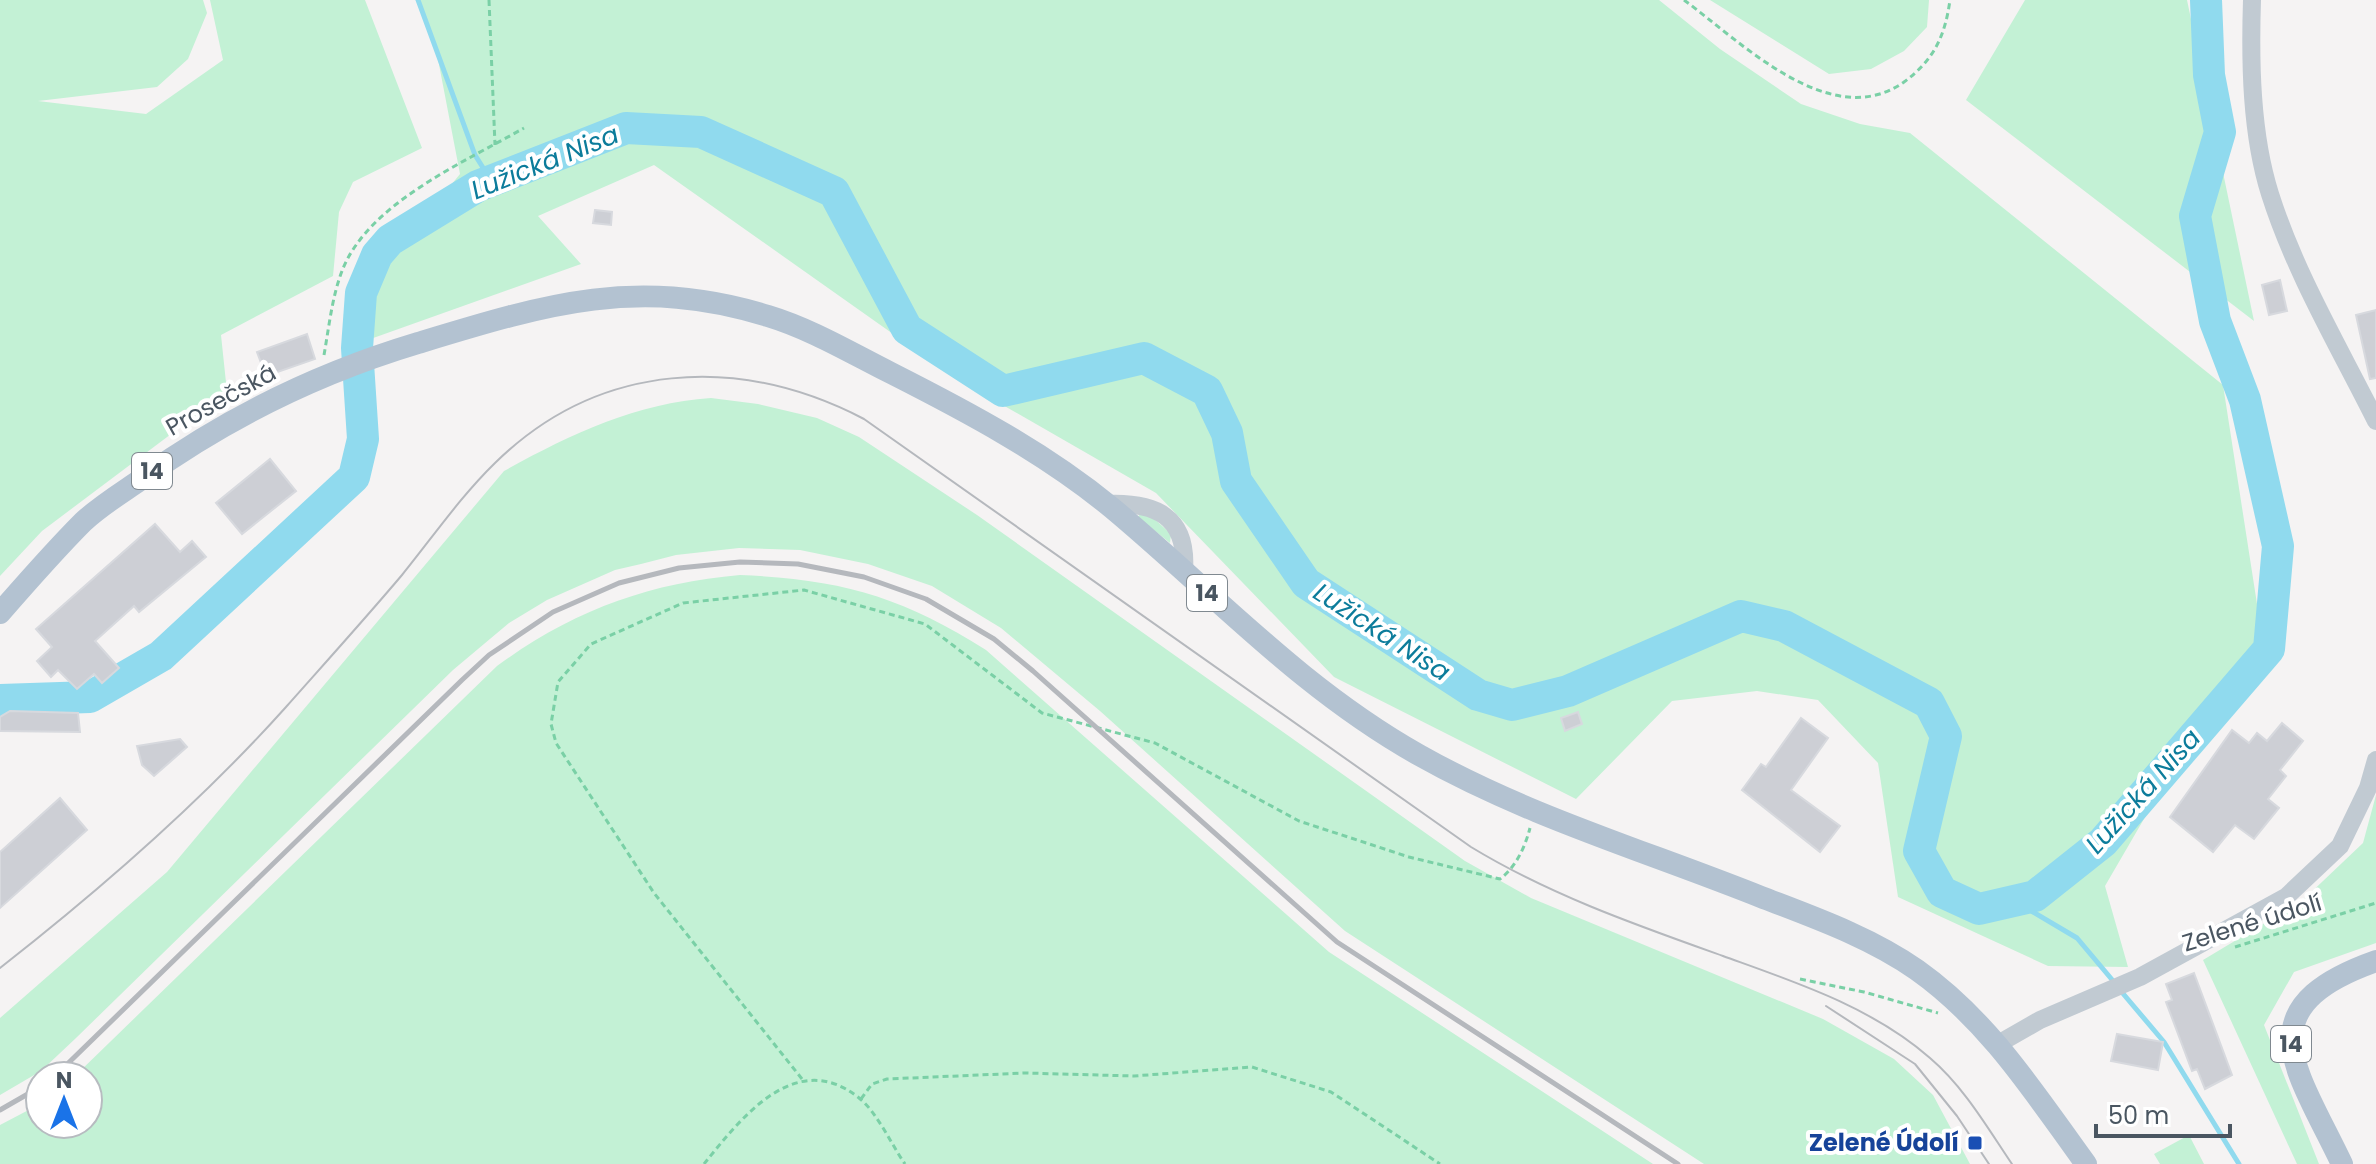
<svg xmlns="http://www.w3.org/2000/svg" width="2376" height="1164" viewBox="0 0 2376 1164" font-family="Poppins,sans-serif">
<style>
.green{fill:#c3f1d5}
.lines{fill:none;stroke-linecap:round;stroke-linejoin:round}
.stream{stroke:#90daee;stroke-width:5}
.river{stroke:#90daee;stroke-width:32}
.building{fill:#cdcfd5;stroke:#d7d9de;stroke-width:2}
.path{stroke:#7ad0a6;stroke-width:3;stroke-dasharray:6 4;stroke-linecap:butt}
.minor{stroke:#c1cad2;stroke-width:18}
.major{stroke:#b3c2d1;stroke-width:22}
.tram{stroke:#b5b8bd;stroke-width:2}
.rail{stroke:#b5b8bd;stroke-width:5}
.transit-dot{fill:#1a4fb4;stroke:#fff;stroke-width:3}
.labels{text-anchor:middle;stroke-width:8;stroke-linejoin:round;paint-order:stroke}
.shield{fill:#fff;stroke:#808990;stroke-width:2}
.shield-label{font-size:22px;font-weight:bold;fill:#4a5661}
.street-label{font-size:24px;fill:#4a5661;stroke:#fff}
.transit-label{font-size:24px;font-weight:bold;fill:#164399;stroke:#fff;text-anchor:end}
.water-label{font-size:26px;font-style:italic;fill:#0c7c9b;stroke:#fff}
</style>
<rect width="100%" height="100%" fill="#f5f3f3"/>
<!-- green -->
<path class="green" d="M 0,0 L 203,0 L 207,13 L 188,59 L 157,87 L 38,101 L 146,114 L 223,60 L 210,0 L 365,0 L 422,148 L 353,182 L 339,212 L 333,276 L 221,335 L 227,392 L 42,531 L 0,576 Z
M 416,0 L 1659,0 L 1720,49 L 1801,104 L 1860,124 L 1910,133 L 2223,385 L 2264,649 L 2148,812 L 2105,886 L 2128,967 L 2048,966 L 1898,897 L 1878,763 L 1818,700 L 1757,691 L 1672,701 L 1576,799 L 1334,677 L 1156,493 L 954,377 L 654,165 L 538,216 L 581,264 L 362,342 L 385,266 L 460,174 L 437,54 Z
M 1710,0 L 1929,0 L 1927,27 L 1904,51 L 1871,69 L 1829,74 Z
M 2025,0 L 2187,0 L 2254,321 L 1966,100 Z
M 711,398 L 758,404 L 817,418 L 859,437 L 977,515 L 1465,861 L 1531,898 L 1823,1019 L 1894,1059 L 1933,1095 L 1970,1164 L 1704,1164 L 1345,931 L 1100,711 L 1001,628 L 932,586 L 868,564 L 800,550 L 739,548 L 676,555 L 641,564 L 615,570 L 547,600 L 509,623 L 453,670 L 76,1038 L 41,1071 L 0,1095 L 0,1018 L 167,872 L 504,471 C 569,435 636,403 711,398 Z
M 1140,514 L 1150,515 L 1171,534 L 1170,543 L 1138,517 Z
M 740,575 C 840,579 901,596 986,650 L 1329,952 L 1653,1164 L 0,1164 L 0,1125 L 40,1104 L 40,1124 L 88,1124 L 88,1076 L 75,1076 L 497,666 C 572,611 648,583 740,575 Z
M 2376,795 L 2376,943 L 2294,972 L 2264,1025 L 2319,1164 L 2297,1164 L 2203,960 L 2303,900 L 2363,843 Z
M 2189,1135 L 2204,1164 L 2160,1164 L 2154,1154 Z"/>
<g class="lines">
<!-- stream -->
<path class="stream" d="M 418,0 L 475,155 L 492,182
M 2016,902 L 2077,938 L 2114,982
M 2120,990 L 2164,1042 L 2239,1164"/>
<!-- river -->
<path class="river" d="M 0,700 L 90,697 L 161,656 L 354,477 L 363,439 L 357,348 L 361,293 L 377,255 L 390,240 L 478,186 L 626,128 L 701,132 L 834,192 L 907,329 L 1003,391 L 1144,358 L 1207,391 L 1227,433 L 1236,481 L 1306,583 L 1478,695 L 1512,705 L 1568,691 L 1741,616 L 1784,626 L 1929,703 L 1946,736 L 1919,851 L 1942,892 L 1979,909 L 2035,896 L 2103,842 L 2269,649 L 2278,546 L 2245,400 L 2215,321 L 2195,216 L 2220,132 L 2209,75 L 2206,0"/>
</g>
<!-- building -->
<path class="building" d="M 595,210 L 612,212 L 611,225 L 593,223 Z
M 2280,280 L 2287,311 L 2269,315 L 2262,285 Z
M 2376,310 L 2376,378 L 2370,379 L 2356,315 Z
M 307,334 L 315,359 L 266,376 L 257,352 Z
M 270,459 L 296,491 L 242,534 L 216,503 Z
M 155,524 L 180,552 L 192,541 L 206,557 L 139,612 L 134,606 L 95,641 L 119,668 L 102,683 L 94,674 L 77,689 L 58,670 L 51,677 L 37,661 L 52,647 L 36,629 Z
M 10,711 L 78,713 L 80,732 L 0,731 L 0,717 Z
M 1578,712 L 1582,724 L 1565,731 L 1561,718 Z
M 1801,718 L 1828,738 L 1791,790 L 1840,826 L 1820,852 L 1742,790 L 1761,764 L 1766,767 Z
M 2282,723 L 2303,741 L 2280,770 L 2286,776 L 2268,799 L 2279,808 L 2254,839 L 2235,825 L 2213,852 L 2170,817 L 2232,730 L 2249,743 L 2257,733 L 2267,741 Z
M 180,739 L 187,747 L 154,776 L 142,765 L 137,746 Z
M 60,798 L 87,830 L 0,908 L 0,852 Z
M 2194,973 L 2232,1075 L 2205,1089 L 2197,1069 L 2192,1071 L 2166,1002 L 2172,1000 L 2166,984 Z
M 2117,1034 L 2163,1042 L 2158,1070 L 2111,1061 Z"/>
<g class="lines">
<!-- path -->
<path class="path" d="M 489,0 L 495,145
M 1684,0 C 1740,41 1831,134 1904,82 C 1934,60 1945,36 1950,0
M 324,355 C 329,327 332,297 342,271 C 368,203 465,162 524,128
M 2235,947 L 2376,903
M 1800,979 L 1864,992 L 1938,1013
M 802,1079 L 654,893 L 556,743 L 551,724 L 558,682 L 591,644 L 683,603 L 804,590 L 925,624 L 1042,713 L 1155,743 L 1299,821 L 1409,857 L 1500,879 C 1516,867 1525,847 1530,828
M 861,1099 L 872,1084 L 887,1079 L 1025,1073 L 1134,1076 L 1252,1067 L 1331,1092 L 1440,1164
M 704,1164 C 741,1118 796,1047 859,1098 C 877,1112 891,1144 905,1164"/>
<!-- minor -->
<path class="minor" d="M 2252,0 C 2250,62 2251,134 2270,194 C 2295,273 2339,347 2376,421
M 1107,504 C 1155,502 1188,516 1184,571
M 1998,1044 L 2040,1020 L 2140,977 L 2286,897 L 2340,846 L 2368,788 L 2376,760"/>
<!-- major -->
<path class="major" d="M 0,613 C 27,582 54,551 83,522 C 101,505 123,492 143,478 C 228,417 318,373 418,343 C 543,305 638,275 768,316 C 811,329 851,353 891,373 C 968,412 1045,453 1112,508 C 1215,594 1300,688 1419,755 C 1527,816 1646,851 1761,897 C 1813,917 1870,937 1917,970 C 1989,1021 2035,1094 2086,1164
M 2342,1164 C 2297,1069 2243,1008 2376,961"/>
<!-- tram -->
<path class="tram" d="M 0,968 C 101,889 200,803 286,707 C 325,663 364,620 402,575 C 432,538 461,496 495,463 C 599,361 739,354 864,419 L 1471,847 C 1550,895 1636,925 1723,956 C 1795,982 1872,1007 1930,1058 C 1964,1087 1987,1127 2012,1164
M 1826,1006 L 1915,1064 L 1957,1116 L 1989,1164"/>
<!-- rail -->
<path class="rail" d="M 55,1076 L 462,680 L 489,655 L 553,612 L 619,583 L 679,568 L 740,562 L 798,564 L 864,577 L 926,599 L 994,639 L 1033,671 L 1337,942 L 1678,1164
M 0,1110 L 40,1087"/>
</g>
<!-- markers -->
<rect class="transit-dot" x="1967" y="1135" width="16" height="16" rx="4"/>
<g class="labels">
<!-- shield labels -->
<g class="shield">
<rect x="132" y="453" width="40" height="36" rx="6"/>
<rect x="1187" y="575" width="40" height="36" rx="6"/>
<rect x="2271" y="1026" width="40" height="36" rx="6"/>
</g>
<g class="shield-label">
<text x="152" y="479">14</text>
<text x="1207" y="601">14</text>
<text x="2291" y="1052">14</text>
</g>
<!-- street labels -->
<g class="street-label">
<text transform="translate(221 400) rotate(-29)" y="8">Prosečská</text>
<text transform="translate(2252 923) rotate(-17)" y="8">Zelené údolí</text>
</g>
<!-- transit labels -->
<g class="transit-label">
<text x="1959" y="1151">Zelené Údolí</text>
</g>
<!-- water labels -->
<g class="water-label">
<text transform="translate(545 162) rotate(-22)" y="9">Lužická Nisa</text>
<text transform="translate(1382 632) rotate(33)" y="9">Lužická Nisa</text>
<text transform="translate(2143 791) rotate(-48)" y="9">Lužická Nisa</text>
</g>
</g>
<!-- north arrow -->
<g transform="translate(64 1100)"><circle r="38" fill="#ffffff" stroke="#b7bbc0" stroke-width="2"/>
<path d="M0-6L14 30L0 20L-14 30Z" fill="#1a73e8"/>
<text y="-12" font-size="22" font-weight="bold" text-anchor="middle" fill="#4a5661">N</text>
</g>
<!-- scale -->
<path d="M2096 1124v12h134v-12" fill="none" stroke="#4a5661" stroke-width="4"/>
<text x="2108" y="1124" font-size="24" fill="#4a5661" stroke="#ffffff" stroke-width="6" paint-order="stroke">50 m</text>
</svg>
